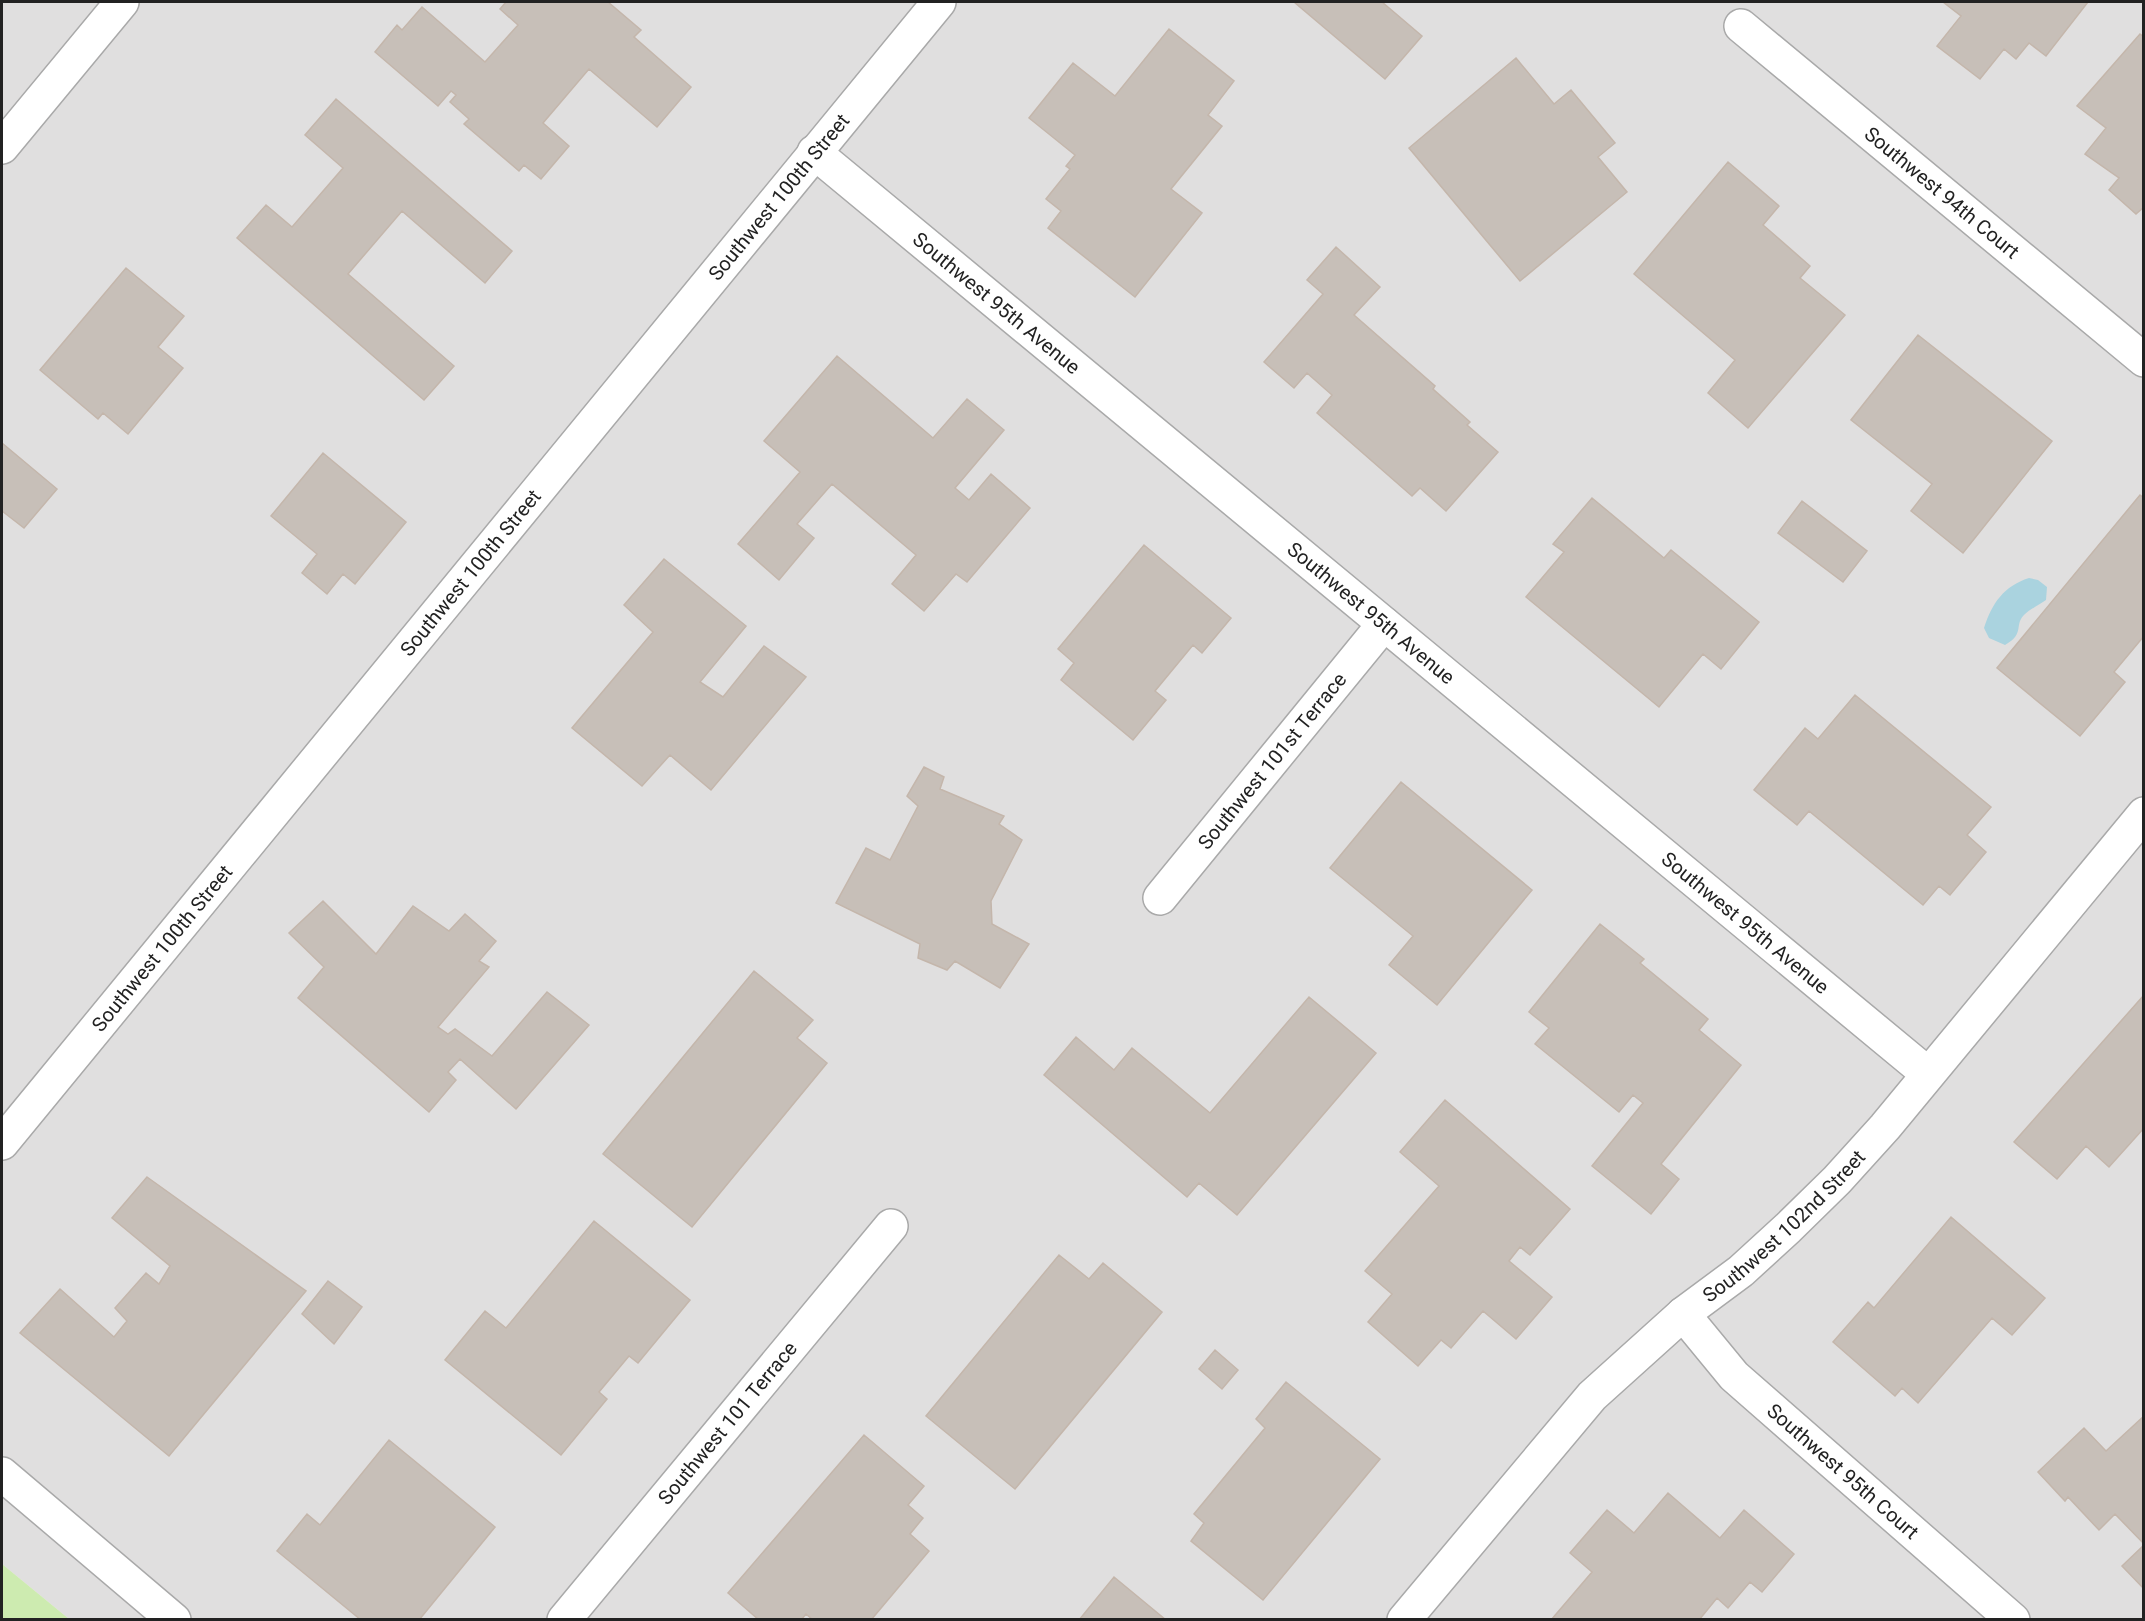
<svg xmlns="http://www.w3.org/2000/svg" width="2145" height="1621" viewBox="0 0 2145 1621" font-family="Roboto,sans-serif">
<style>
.residential{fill:#e0dfdf}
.grass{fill:#cdebb0}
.water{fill:#aad3df}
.building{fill:#c7bfb8;stroke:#c4b6ab;stroke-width:1.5}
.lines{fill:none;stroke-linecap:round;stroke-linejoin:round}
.minor-casing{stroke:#a9a9a9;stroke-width:36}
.minor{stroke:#fff;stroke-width:33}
.labels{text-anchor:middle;stroke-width:4.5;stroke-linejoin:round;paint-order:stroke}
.street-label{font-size:20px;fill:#222;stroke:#fff}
</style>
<rect width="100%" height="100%" fill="#f2efe9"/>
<!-- residential -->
<path class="residential" d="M 2,2 L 2143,2 L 2143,1619 L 69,1619 L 2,1564 Z"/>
<!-- grass -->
<path class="grass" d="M 2,1564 L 69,1619 L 2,1619 Z"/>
<!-- water -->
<path class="water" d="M 2029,578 L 2038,580 L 2047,587 L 2046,600 C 2040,604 2028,611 2025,614 C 2013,625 2026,633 2005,645 L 1989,638 L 1984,628 C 1992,603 2004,586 2029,578 Z"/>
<!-- building -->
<path class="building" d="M 506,2 L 608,2 L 641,30 L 634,37 L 691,87 L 657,127 L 589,69 L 543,123 L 569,146 L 541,179 L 524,165 L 519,171 L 464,124 L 469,119 L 450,102 L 456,95 L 451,91 L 438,106 L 375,52 L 397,25 L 402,30 L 422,7 L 485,62 L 518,25 L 500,9 Z
M 1294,2 L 1382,2 L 1422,36 L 1385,79 Z
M 1943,2 L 2088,2 L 2046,56 L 2029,43 L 2016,59 L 2004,49 L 1980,79 L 1937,46 L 1961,16 Z
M 1169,29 L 1234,81 L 1208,115 L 1222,126 L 1171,189 L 1202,213 L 1135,297 L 1048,228 L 1061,211 L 1046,199 L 1070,169 L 1066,166 L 1075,155 L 1029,118 L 1073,63 L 1115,96 Z
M 2140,34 L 2144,37 L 2144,207 L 2136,214 L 2109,190 L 2119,178 L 2085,154 L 2106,128 L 2077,106 Z
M 1516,58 L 1554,104 L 1571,90 L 1615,143 L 1598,157 L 1627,192 L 1520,281 L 1409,148 Z
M 336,99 L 512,251 L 485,283 L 402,211 L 348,274 L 454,366 L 424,400 L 237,238 L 266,205 L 292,227 L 343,168 L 305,135 Z
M 1728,162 L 1779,206 L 1763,225 L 1810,266 L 1800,278 L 1845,315 L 1748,428 L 1708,393 L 1735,360 L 1634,274 Z
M 1336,247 L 1380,287 L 1354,315 L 1435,386 L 1433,389 L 1470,422 L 1467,425 L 1498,452 L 1446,511 L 1420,488 L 1412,496 L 1317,413 L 1332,395 L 1307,373 L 1294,388 L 1264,362 L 1323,294 L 1307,280 Z
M 126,268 L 184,316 L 158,347 L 183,368 L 128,434 L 103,413 L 98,419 L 40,370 Z
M 1918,335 L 2052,441 L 1963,553 L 1911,511 L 1932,484 L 1851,420 Z
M 837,356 L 933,438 L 967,399 L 1004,430 L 955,488 L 969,500 L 991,474 L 1030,508 L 967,582 L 956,574 L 924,611 L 892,584 L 916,555 L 832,484 L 797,524 L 814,538 L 779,580 L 738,544 L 800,472 L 764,441 Z
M 2,443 L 57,489 L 24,528 L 2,511 Z
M 323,453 L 406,522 L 355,584 L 343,574 L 327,594 L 302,573 L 317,554 L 271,516 Z
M 2140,495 L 2144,498 L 2144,636 L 2114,672 L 2125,682 L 2080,736 L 1997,668 Z
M 1592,498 L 1664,558 L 1671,550 L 1759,622 L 1721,669 L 1703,654 L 1659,707 L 1526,597 L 1564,552 L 1553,544 Z
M 1802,501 L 1867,551 L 1843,582 L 1778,533 Z
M 1144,545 L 1231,618 L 1202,653 L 1193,645 L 1155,691 L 1166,700 L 1133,740 L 1061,680 L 1074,663 L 1058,649 Z
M 664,559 L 746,626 L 700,682 L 723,697 L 764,646 L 806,677 L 711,790 L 670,755 L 642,786 L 572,728 L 653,632 L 624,605 Z
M 1855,695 L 1991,807 L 1967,835 L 1986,852 L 1950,895 L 1939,886 L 1923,905 L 1809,811 L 1797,825 L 1754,790 L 1805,728 L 1818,739 Z
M 924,767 L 944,777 L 940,789 L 1004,816 L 999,824 L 1022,840 L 991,901 L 992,924 L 1029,944 L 1000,988 L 955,961 L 947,970 L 918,958 L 920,944 L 836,903 L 866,848 L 890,860 L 918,806 L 907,796 Z
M 1401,782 L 1532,890 L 1437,1005 L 1389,965 L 1413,936 L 1330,868 Z
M 323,901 L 376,954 L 413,906 L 449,931 L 465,914 L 496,941 L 479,961 L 489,967 L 438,1027 L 448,1034 L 455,1029 L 492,1056 L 547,992 L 589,1025 L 516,1109 L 460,1059 L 448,1072 L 456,1080 L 429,1112 L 298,998 L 324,967 L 289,933 Z
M 1600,924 L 1644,959 L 1640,963 L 1708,1019 L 1699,1030 L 1741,1065 L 1661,1164 L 1679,1179 L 1651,1214 L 1592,1166 L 1643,1103 L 1633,1095 L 1619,1112 L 1535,1044 L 1549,1028 L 1529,1012 Z
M 754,971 L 813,1020 L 797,1038 L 827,1063 L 692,1227 L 603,1154 Z
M 2144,995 L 2144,1128 L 2109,1167 L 2086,1146 L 2057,1179 L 2014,1142 Z
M 1309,997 L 1376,1053 L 1237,1215 L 1199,1183 L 1187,1197 L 1044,1075 L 1076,1037 L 1114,1070 L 1132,1048 L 1210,1113 Z
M 1445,1100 L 1570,1209 L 1530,1255 L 1520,1247 L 1509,1261 L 1552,1297 L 1516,1339 L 1483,1311 L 1451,1348 L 1441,1340 L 1418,1366 L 1368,1322 L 1392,1294 L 1365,1271 L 1439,1186 L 1400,1152 Z
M 147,1177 L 306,1291 L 169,1456 L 20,1333 L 60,1289 L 114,1337 L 127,1321 L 115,1308 L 146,1273 L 159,1284 L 170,1266 L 112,1218 Z
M 1951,1217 L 2045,1298 L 2012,1335 L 1992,1318 L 1918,1403 L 1902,1388 L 1895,1396 L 1833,1342 L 1868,1302 L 1874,1308 Z
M 594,1221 L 690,1300 L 638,1363 L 629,1356 L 599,1392 L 607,1399 L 561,1455 L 445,1360 L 485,1311 L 506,1328 Z
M 1059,1255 L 1089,1279 L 1103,1263 L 1162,1312 L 1015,1489 L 926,1416 Z
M 328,1281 L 362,1307 L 334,1344 L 302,1314 Z
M 1215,1350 L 1238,1370 L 1222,1389 L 1199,1369 Z
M 1286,1382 L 1380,1459 L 1263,1600 L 1191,1541 L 1204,1523 L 1194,1514 L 1265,1428 L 1256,1419 Z
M 2144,1416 L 2144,1544 L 2115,1514 L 2099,1530 L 2068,1497 L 2065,1501 L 2038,1472 L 2084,1428 L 2106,1451 Z
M 864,1435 L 924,1486 L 908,1505 L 923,1518 L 910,1534 L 929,1551 L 871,1620 L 813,1620 L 806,1614 L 801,1620 L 759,1620 L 728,1593 Z
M 389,1440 L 495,1527 L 419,1620 L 361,1620 L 277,1551 L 307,1514 L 320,1525 Z
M 1668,1493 L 1720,1538 L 1744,1510 L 1794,1554 L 1762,1592 L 1750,1582 L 1728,1608 L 1717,1598 L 1699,1620 L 1551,1620 L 1592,1572 L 1570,1553 L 1607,1510 L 1634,1533 Z
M 2144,1545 L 2144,1589 L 2122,1566 Z
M 1114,1577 L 1166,1620 L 1079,1620 Z"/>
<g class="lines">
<!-- minor casing -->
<g class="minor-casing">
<g id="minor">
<path id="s1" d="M 1741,26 L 2144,360"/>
<path d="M 2,147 L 122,2"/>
<path id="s2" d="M 814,152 L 1928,1074"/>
<path id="s3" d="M 1160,898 L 1384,624"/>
<path id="s4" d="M 2,1143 L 939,2"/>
<path id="s5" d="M 1683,1314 L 1734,1376 L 2013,1620"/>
<path d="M 2,1474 L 174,1620"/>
<path id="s6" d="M 564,1620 L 891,1226"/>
<path id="s7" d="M 1404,1620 L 1592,1396 L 1683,1314 L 1741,1271 L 1788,1228 L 1837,1180 L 1885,1127 L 2144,814"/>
</g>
</g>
<!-- minor -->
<use href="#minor" class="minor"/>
</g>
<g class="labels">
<!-- street labels -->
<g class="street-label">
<text dy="7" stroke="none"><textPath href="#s1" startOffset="261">Southwest 94th Court</textPath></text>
<text dy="7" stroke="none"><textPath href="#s4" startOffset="1224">Southwest 100th Street</textPath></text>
<text dy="7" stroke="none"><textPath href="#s2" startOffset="237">Southwest 95th Avenue</textPath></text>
<text dy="7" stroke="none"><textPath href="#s4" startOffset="738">Southwest 100th Street</textPath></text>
<text dy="7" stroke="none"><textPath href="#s2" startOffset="723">Southwest 95th Avenue</textPath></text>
<text dy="7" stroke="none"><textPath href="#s3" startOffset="177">Southwest 101st Terrace</textPath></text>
<text dy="7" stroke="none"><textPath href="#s2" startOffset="1209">Southwest 95th Avenue</textPath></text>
<text dy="7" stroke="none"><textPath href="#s4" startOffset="252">Southwest 100th Street</textPath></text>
<text dy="7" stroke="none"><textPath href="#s7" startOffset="549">Southwest 102nd Street</textPath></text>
<text dy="7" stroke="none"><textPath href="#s6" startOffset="256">Southwest 101 Terrace</textPath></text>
<text dy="7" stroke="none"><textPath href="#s5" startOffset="225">Southwest 95th Court</textPath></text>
</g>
</g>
<!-- border -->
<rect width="2145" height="1621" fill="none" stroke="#222222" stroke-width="6"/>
</svg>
